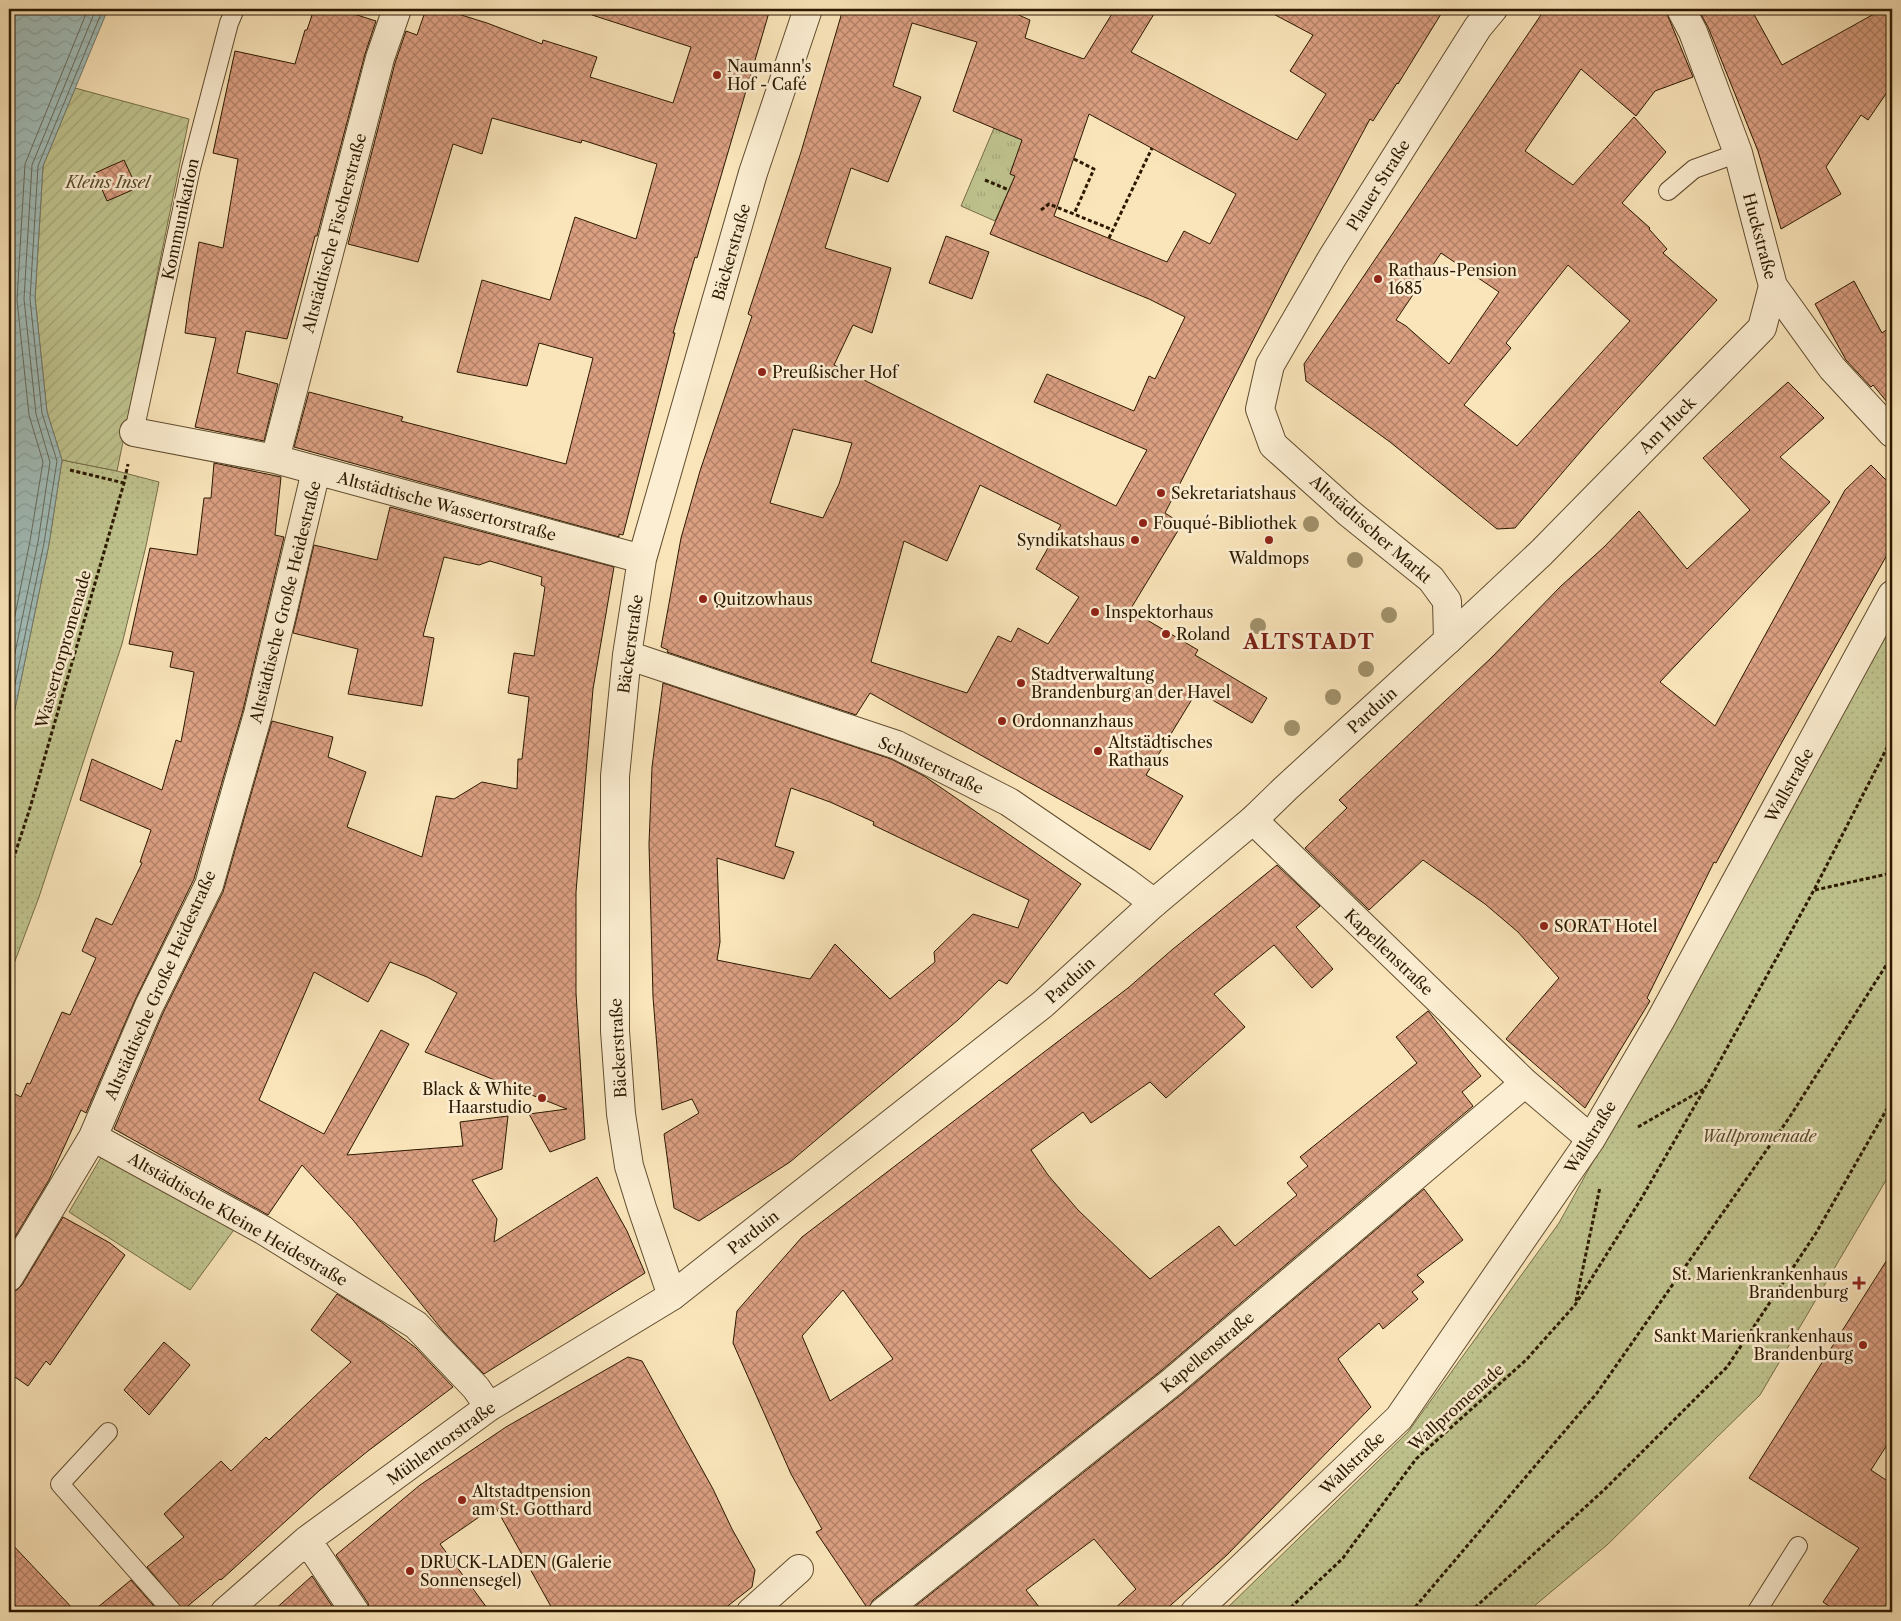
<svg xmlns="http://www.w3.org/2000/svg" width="1901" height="1621" viewBox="0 0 1901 1621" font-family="'Libre Caslon Text',serif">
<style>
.grass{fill:url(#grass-tufts);stroke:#766e48}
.park{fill:url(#park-dots);stroke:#766e48}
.garden{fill:url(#garden-furrows);stroke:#766e48}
.water{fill:url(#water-waves);stroke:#727b6f}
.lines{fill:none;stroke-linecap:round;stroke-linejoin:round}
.shore{stroke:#666b5c;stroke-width:1}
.building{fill:url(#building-cross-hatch);stroke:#2c1900;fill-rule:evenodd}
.service-casing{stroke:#604c2e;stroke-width:20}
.minor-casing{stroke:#604c2e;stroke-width:30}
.tertiary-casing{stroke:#604c2e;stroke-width:30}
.path{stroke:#2c1900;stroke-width:3;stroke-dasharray:4 2.5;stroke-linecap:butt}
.service{stroke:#fceed2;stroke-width:18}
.minor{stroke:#fceed2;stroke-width:28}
.tertiary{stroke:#fceed2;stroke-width:28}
.tree{fill:#a1916b}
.poi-dot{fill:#8f2418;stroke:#fceed2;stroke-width:2}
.labels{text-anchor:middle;stroke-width:5;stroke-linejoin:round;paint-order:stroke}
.poi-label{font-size:16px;fill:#2c1900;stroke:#fceed2;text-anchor:start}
.park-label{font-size:16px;font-style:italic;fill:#584c2b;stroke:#fceed2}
.street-label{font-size:16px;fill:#2c1900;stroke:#fceed2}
.district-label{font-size:21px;font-weight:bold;letter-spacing:1px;fill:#7a1f14;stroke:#fceed2}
</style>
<defs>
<pattern id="grass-tufts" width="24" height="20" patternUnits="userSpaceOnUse" patternTransform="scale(1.25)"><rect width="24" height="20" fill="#c0c48f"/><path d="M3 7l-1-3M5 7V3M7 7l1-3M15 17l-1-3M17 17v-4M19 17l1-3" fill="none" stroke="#a5a87a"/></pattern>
<pattern id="park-dots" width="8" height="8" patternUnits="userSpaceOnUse" patternTransform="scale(1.25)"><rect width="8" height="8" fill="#c0c48f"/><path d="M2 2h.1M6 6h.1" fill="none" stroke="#a5a87a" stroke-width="1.8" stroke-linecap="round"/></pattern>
<pattern id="garden-furrows" width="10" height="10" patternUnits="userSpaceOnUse" patternTransform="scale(1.25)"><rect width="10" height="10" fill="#c0c48f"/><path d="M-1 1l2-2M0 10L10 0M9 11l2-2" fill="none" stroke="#a5a87a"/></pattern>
<pattern id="water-waves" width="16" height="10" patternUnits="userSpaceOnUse" patternTransform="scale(1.25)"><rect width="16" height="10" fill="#a1bdb9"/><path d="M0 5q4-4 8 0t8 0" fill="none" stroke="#8ba29d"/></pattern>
<pattern id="building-cross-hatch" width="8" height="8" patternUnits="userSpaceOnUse" patternTransform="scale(1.25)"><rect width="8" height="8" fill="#db9f82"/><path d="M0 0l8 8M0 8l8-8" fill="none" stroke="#b28168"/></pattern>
</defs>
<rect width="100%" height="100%" fill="#fae5ba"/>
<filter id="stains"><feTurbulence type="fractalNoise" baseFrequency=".004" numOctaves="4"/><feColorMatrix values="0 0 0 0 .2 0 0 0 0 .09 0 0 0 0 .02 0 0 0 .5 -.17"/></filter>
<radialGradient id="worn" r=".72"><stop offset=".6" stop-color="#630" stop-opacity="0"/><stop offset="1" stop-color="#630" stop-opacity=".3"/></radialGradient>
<!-- grass -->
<path class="grass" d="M 994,128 L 1024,136 L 1010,174 L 1015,176 L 995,221 L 961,206 Z"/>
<!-- park -->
<path class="park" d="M 62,460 L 117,471 L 159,482 L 146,546 L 122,644 L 39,897 L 9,977 L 9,738 L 49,544 Z
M 1892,620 L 1892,1170 L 1760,1395 L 1607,1545 L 1527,1612 L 1223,1612 L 1408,1432 L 1559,1223 Z
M 103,1154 L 236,1227 L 190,1290 L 69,1212 Z"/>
<!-- garden -->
<path class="garden" d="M 75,88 L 189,119 L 117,471 L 62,460 L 47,412 L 35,298 L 43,166 Z"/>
<!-- water -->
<path class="water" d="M 9,9 L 108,9 L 43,166 L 35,298 L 47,412 L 62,460 L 49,544 L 9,738 Z"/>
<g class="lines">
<!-- shore -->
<path class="shore" d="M 9,645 L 30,541 L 43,462 L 29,415 L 17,300 L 25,164 L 88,9
M 9,682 L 38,542 L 50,462 L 36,414 L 24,299 L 32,165 L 96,9
M 9,713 L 44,543 L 57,461 L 42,413 L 30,299 L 38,166 L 103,9"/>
</g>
<!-- building -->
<path class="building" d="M 314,9 L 338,9 L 376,21 L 365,54 L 317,236 L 315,236 L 287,339 L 246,331 L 237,373 L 278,384 L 264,441 L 195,427 L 216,338 L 185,333 L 189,302 L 199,242 L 223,248 L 238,159 L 213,153 L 235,51 L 295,64 L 305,30 L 307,30 Z
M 426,9 L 442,9 L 487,23 L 542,44 L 543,40 L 597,57 L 590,77 L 673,103 L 691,47 L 592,15 L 593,9 L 770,9 L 697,258 L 695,257 L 673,333 L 675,333 L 623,535 L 619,534 L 619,537 L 294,447 L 309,392 L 403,417 L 401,421 L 566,464 L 593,358 L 539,343 L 527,386 L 457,372 L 482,280 L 550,300 L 575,217 L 636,239 L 657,164 L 582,140 L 581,143 L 492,118 L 482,154 L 453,144 L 418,262 L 348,244 L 395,63 L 406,31 L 417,35 Z
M 843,9 L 1005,9 L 1030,20 L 1025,38 L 1084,59 L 1115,9 L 1157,9 L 1131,52 L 1297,140 L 1326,94 L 1290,71 L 1313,35 L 1264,9 L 1444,9 L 1398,84 L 1397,83 L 1373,121 L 1370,119 L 1290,268 L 1165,513 L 1182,524 L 1130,610 L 1198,650 L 1195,655 L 1267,698 L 1252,723 L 1197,691 L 1146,775 L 1183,796 L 1150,850 L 870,693 L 856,715 L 667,652 L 668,650 L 661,647 L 681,538 L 700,471 L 752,316 L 748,314 L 801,152 ZM 912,23 L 977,42 L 953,111 L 1022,140 L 1010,174 L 1015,176 L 990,234 L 1149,299 L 1185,317 L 1155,379 L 1149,376 L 1134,411 L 1047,374 L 1034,402 L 1147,450 L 1116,506 L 834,365 L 853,325 L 872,333 L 891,268 L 825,248 L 851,168 L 888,182 L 921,97 L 893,86 ZM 1089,114 L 1236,194 L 1210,244 L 1184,231 L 1167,262 L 1054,216 ZM 793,429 L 852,443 L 839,484 L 823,518 L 770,503 ZM 980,485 L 1061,525 L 1036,569 L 1079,597 L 1048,644 L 1018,628 L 1011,642 L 998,636 L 967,693 L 871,662 L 904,541 L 947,561 Z
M 1545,9 L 1665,9 L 1693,77 L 1655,91 L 1636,116 L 1581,69 L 1525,151 L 1573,185 L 1634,117 L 1666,152 L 1622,203 L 1650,228 L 1649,229 L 1667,249 L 1663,253 L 1717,300 L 1599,430 L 1515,528 L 1497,529 L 1390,442 L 1306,381 L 1304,364 ZM 1441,253 L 1499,292 L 1449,364 L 1406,326 L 1396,320 ZM 1568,265 L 1630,321 L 1517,446 L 1464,405 L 1511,348 L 1506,343 Z
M 1698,9 L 1751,9 L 1782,65 L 1883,9 L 1892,9 L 1892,85 L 1868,120 L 1861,115 L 1826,167 L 1841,194 L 1781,229 L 1758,151 L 1708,27 Z
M 124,160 L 137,188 L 107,201 L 95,173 Z
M 946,236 L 989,252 L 972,299 L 929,283 Z
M 1854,281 L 1882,333 L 1892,326 L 1892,408 L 1873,385 L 1871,387 L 1846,360 L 1815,304 Z
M 1788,382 L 1824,418 L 1780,457 L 1830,502 L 1660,682 L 1715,726 L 1845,490 L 1871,465 L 1892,486 L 1892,546 L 1768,767 L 1716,863 L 1714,862 L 1647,998 L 1650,1001 L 1585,1108 L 1506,1039 L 1559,978 L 1518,932 L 1485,904 L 1423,860 L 1369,910 L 1305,848 L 1347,808 L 1339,800 L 1490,659 L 1561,586 L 1604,547 L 1639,511 L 1687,569 L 1750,510 L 1703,458 Z
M 214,463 L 281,477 L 275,535 L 284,537 L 243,710 L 194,879 L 135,1000 L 86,1113 L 81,1110 L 49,1180 L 9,1247 L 9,1091 L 21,1097 L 27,1083 L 30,1084 L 62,1012 L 70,1015 L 96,958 L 82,951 L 96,918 L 112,925 L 142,863 L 140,862 L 151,830 L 80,800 L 92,759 L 162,790 L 176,740 L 181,742 L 194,672 L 170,667 L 173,652 L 129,644 L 150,548 L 197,555 L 204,498 L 211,498 Z
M 390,507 L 614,567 L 593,689 L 576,892 L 576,993 L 585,1139 L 550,1152 L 529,1114 L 567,1109 L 514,1088 L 512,1085 L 512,1087 L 425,1052 L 457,993 L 427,977 L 390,962 L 368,1002 L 314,972 L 259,1100 L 324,1134 L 381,1030 L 409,1044 L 347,1155 L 463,1146 L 460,1122 L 508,1116 L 502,1169 L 472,1180 L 497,1219 L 494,1242 L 597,1177 L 627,1231 L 645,1273 L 484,1374 L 444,1332 L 353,1220 L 302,1165 L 268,1215 L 114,1129 L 163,1013 L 223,892 L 272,721 L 333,737 L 328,757 L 366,772 L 347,827 L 422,857 L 436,796 L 454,799 L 482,782 L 517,789 L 518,759 L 522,759 L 529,697 L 508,693 L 514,653 L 534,656 L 545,587 L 541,585 L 542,577 L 490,561 L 479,565 L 444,557 L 423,636 L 434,638 L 422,706 L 348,694 L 358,649 L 293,633 L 314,545 L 377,560 Z
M 663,683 L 891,759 L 924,776 L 1081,884 L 1007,984 L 999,980 L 958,1020 L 790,1162 L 699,1221 L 674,1208 L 664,1134 L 699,1113 L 692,1099 L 662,1110 L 653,997 L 649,844 L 652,767 ZM 791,788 L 830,802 L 874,822 L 873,825 L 1029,900 L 1018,928 L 973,914 L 934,952 L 935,962 L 890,999 L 835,944 L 810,979 L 717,960 L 720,942 L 717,858 L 784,879 L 794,852 L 775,846 Z
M 1277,865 L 1320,906 L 1296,927 L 1333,969 L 1312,988 L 1274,945 L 1214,994 L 1245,1027 L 1166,1098 L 1150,1082 L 1091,1123 L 1083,1112 L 1031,1150 L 1048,1175 L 1078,1210 L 1150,1279 L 1219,1226 L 1235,1246 L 1297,1195 L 1287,1183 L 1308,1166 L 1300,1157 L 1417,1063 L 1396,1037 L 1428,1011 L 1481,1076 L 1462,1092 L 1473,1106 L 1162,1370 L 873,1600 L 868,1609 L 816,1532 L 822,1529 L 791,1474 L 733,1343 L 737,1311 L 802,1237 L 1128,988 L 1173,949 ZM 843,1290 L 893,1359 L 830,1401 L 802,1336 Z
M 1424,1189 L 1463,1240 L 1417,1275 L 1424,1282 L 1412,1292 L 1418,1299 L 1383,1329 L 1379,1323 L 1338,1359 L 1371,1407 L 1227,1555 L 1163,1612 L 1111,1612 L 1136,1589 L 1094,1539 L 1026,1590 L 1043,1612 L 908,1612 L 1182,1394 Z
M 63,1217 L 110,1243 L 125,1255 L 50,1365 L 46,1361 L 28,1386 L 9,1373 L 9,1293 L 17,1290 L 22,1285 Z
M 1892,1252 L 1892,1437 L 1871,1470 L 1892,1484 L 1892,1612 L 1838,1612 L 1823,1602 L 1859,1548 L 1749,1478 Z
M 337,1294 L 380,1321 L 416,1348 L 453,1387 L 368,1451 L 320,1490 L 221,1580 L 220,1579 L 183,1610 L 147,1567 L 184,1537 L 164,1514 L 221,1461 L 231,1471 L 266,1437 L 269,1440 L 351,1362 L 311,1330 Z
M 164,1342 L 190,1365 L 149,1415 L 124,1390 Z
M 628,1357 L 642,1361 L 713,1489 L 732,1529 L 755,1570 L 752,1587 L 720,1612 L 554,1612 L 495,1506 L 440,1544 L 490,1612 L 370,1612 L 368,1603 L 336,1555 L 420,1485 L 506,1427 Z
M 9,1541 L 76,1612 L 21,1612 L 9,1599 Z
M 312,1576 L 336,1612 L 272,1612 Z
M 131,1580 L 159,1612 L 92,1612 Z"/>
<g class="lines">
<!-- service casing -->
<g class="service-casing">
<path id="service" d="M 1668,191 L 1694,169 L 1738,153
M 134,432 L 191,168 L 229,23 L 235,9
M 108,1432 L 60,1484 L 173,1612
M 1759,1612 L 1757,1611 L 1798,1546"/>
</g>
<!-- minor casing -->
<g class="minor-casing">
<path id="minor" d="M 1681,9 L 1693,32 L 1738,153 L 1773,286 L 1832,368 L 1892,433
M 134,432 L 275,459 L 642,559
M 275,459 L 380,58 L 397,9
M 1448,640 L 1541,553 L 1762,328 L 1773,286
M 627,655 L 897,745 L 1009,802 L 1126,882 L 1154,903
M 1253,820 L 1525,1083 L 1591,1139
M 93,1137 L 263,1230 L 416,1325 L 476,1388 L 489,1407
M 9,1277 L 93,1137 L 149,1006 L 209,885 L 258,714 L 316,471
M 307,1540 L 355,1612
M 225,1612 L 307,1540 L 489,1407 L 672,1296 L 642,1208 L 629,1166 L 621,1114 L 615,1031 L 615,776 L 627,655 L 642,559 L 753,173 L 808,9
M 751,1612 L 799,1569
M 883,1612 L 1172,1382 L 1525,1083
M 1195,1612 L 1399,1418 L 1591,1139 L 1660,1021 L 1892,595"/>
</g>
<!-- tertiary casing -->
<g class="tertiary-casing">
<path id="tertiary" d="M 672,1296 L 1043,1004 L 1154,903 L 1253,820 L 1286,788 L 1448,640 L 1447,601 L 1431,579 L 1349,513 L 1273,445 L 1260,409 L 1270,365 L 1332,258 L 1478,27 L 1493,9"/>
</g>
<!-- path -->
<path class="path" d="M 1074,159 L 1094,169 L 1074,214
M 985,180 L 1009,190
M 1041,210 L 1049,204 L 1113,230
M 1109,238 L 1152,148
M 70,470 L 124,483
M 9,872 L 30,808 L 124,483 L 128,464
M 1815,890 L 1892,873
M 1638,1127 L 1704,1089
M 1576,1301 L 1600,1187
M 1286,1612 L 1343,1558 L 1416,1459 L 1526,1360 L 1575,1305 L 1641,1199 L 1705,1088 L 1814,890 L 1892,738
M 1411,1612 L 1597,1393 L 1789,1118 L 1892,956
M 1470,1612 L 1604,1490 L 1727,1367 L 1816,1233 L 1892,1100"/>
<!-- service -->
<use href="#service" class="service"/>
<!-- minor -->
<use href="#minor" class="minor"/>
<!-- tertiary -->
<use href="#tertiary" class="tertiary"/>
</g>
<!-- trees -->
<g class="tree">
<circle cx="1311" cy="524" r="8"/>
<circle cx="1355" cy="560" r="8"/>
<circle cx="1389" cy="615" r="8"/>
<circle cx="1258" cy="626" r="8"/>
<circle cx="1366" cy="669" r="8"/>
<circle cx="1333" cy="697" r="8"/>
<circle cx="1292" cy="728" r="8"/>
</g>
<!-- markers -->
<g class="poi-dot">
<circle cx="717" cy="75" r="5"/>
<circle cx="1378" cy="279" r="5"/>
<circle cx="762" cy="372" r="5"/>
<circle cx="1161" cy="493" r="5"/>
<circle cx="1143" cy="523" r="5"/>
<circle cx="1135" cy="540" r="5"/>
<circle cx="1269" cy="540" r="5"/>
<circle cx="703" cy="599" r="5"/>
<circle cx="1095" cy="612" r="5"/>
<circle cx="1166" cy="634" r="5"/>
<circle cx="1021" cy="683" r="5"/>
<circle cx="1002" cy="721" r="5"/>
<circle cx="1098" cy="751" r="5"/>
<circle cx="1544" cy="926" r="5"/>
<circle cx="542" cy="1098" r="5"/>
<path d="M1856.5 1275.5h5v5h5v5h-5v5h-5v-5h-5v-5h5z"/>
<circle cx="1863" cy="1345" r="5"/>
<circle cx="462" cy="1500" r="5"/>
<circle cx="410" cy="1571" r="5"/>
</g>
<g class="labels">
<!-- poi labels -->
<g class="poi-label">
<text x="727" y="72">Naumann's<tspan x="727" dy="18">Hof - Café</tspan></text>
<text x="1388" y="276">Rathaus-Pension<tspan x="1388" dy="18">1685</tspan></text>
<text x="772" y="378">Preußischer Hof</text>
<text x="1171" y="499">Sekretariatshaus</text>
<text x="1153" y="529">Fouqué-Bibliothek</text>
<text x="1125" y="546" text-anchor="end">Syndikatshaus</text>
<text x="1269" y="564" text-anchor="middle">Waldmops</text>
<text x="713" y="605">Quitzowhaus</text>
<text x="1105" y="618">Inspektorhaus</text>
<text x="1176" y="640">Roland</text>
<text x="1031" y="680">Stadtverwaltung<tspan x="1031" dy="18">Brandenburg an der Havel</tspan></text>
<text x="1012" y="727">Ordonnanzhaus</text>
<text x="1108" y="748">Altstädtisches<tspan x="1108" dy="18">Rathaus</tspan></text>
<text x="1554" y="932">SORAT Hotel</text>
<text x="532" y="1095" text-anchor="end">Black &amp; White<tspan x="532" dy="18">Haarstudio</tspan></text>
<text x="1848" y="1280" text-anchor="end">St. Marienkrankenhaus<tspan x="1848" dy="18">Brandenburg</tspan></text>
<text x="1853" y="1342" text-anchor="end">Sankt Marienkrankenhaus<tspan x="1853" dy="18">Brandenburg</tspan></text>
<text x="472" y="1497">Altstadtpension<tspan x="472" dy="18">am St. Gotthard</tspan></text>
<text x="420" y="1568">DRUCK-LADEN (Galerie<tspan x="420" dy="18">Sonnensegel)</tspan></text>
</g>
<!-- park labels -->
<g class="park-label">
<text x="108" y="188">Kleins Insel</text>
<text x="1759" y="1142">Wallpromenade</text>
</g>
<!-- street labels -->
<g class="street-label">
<text transform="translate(1378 185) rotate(-58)" y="6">Plauer Straße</text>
<text transform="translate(180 219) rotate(-78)" y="6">Kommunikation</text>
<text transform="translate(334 233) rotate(-75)" y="6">Altstädtische Fischerstraße</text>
<text transform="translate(1760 236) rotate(75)" y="6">Huckstraße</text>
<text transform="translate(731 252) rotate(-74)" y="6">Bäckerstraße</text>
<text transform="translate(1667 425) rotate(-45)" y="6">Am Huck</text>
<text transform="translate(447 506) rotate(15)" y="6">Altstädtische Wassertorstraße</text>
<text transform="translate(1371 529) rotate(41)" y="6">Altstädtischer Markt</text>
<text transform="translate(285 602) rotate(-76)" y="6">Altstädtische Große Heidestraße</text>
<text transform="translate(630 644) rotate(-82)" y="6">Bäckerstraße</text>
<text transform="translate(63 649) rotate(-74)" y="6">Wassertorpromenade</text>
<text transform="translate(1372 710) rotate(-42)" y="6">Parduin</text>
<text transform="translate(931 765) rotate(25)" y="6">Schusterstraße</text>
<text transform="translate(1789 785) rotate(-61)" y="6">Wallstraße</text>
<text transform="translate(1389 952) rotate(44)" y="6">Kapellenstraße</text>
<text transform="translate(1070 980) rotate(-42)" y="6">Parduin</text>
<text transform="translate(160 985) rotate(-66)" y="6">Altstädtische Große Heidestraße</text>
<text transform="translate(618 1048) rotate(-93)" y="6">Bäckerstraße</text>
<text transform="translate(1590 1137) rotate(-58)" y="6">Wallstraße</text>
<text transform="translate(238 1219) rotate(30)" y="6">Altstädtische Kleine Heidestraße</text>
<text transform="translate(753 1232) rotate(-38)" y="6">Parduin</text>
<text transform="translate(1207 1352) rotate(-40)" y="6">Kapellenstraße</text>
<text transform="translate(1456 1407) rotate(-42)" y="6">Wallpromenade</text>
<text transform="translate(441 1443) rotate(-36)" y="6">Mühlentorstraße</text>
<text transform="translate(1352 1463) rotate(-44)" y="6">Wallstraße</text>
</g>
<!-- district labels -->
<g class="district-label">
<text x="1309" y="649">ALTSTADT</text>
</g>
</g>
<!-- margin -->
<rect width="1901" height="1621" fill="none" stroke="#fae5ba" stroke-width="30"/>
<rect x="10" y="10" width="1881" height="1601" fill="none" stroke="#2c1900" stroke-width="2.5"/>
<rect x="15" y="15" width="1871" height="1591" fill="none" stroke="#2c1900"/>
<rect width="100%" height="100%" filter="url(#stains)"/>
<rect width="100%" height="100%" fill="url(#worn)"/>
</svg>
